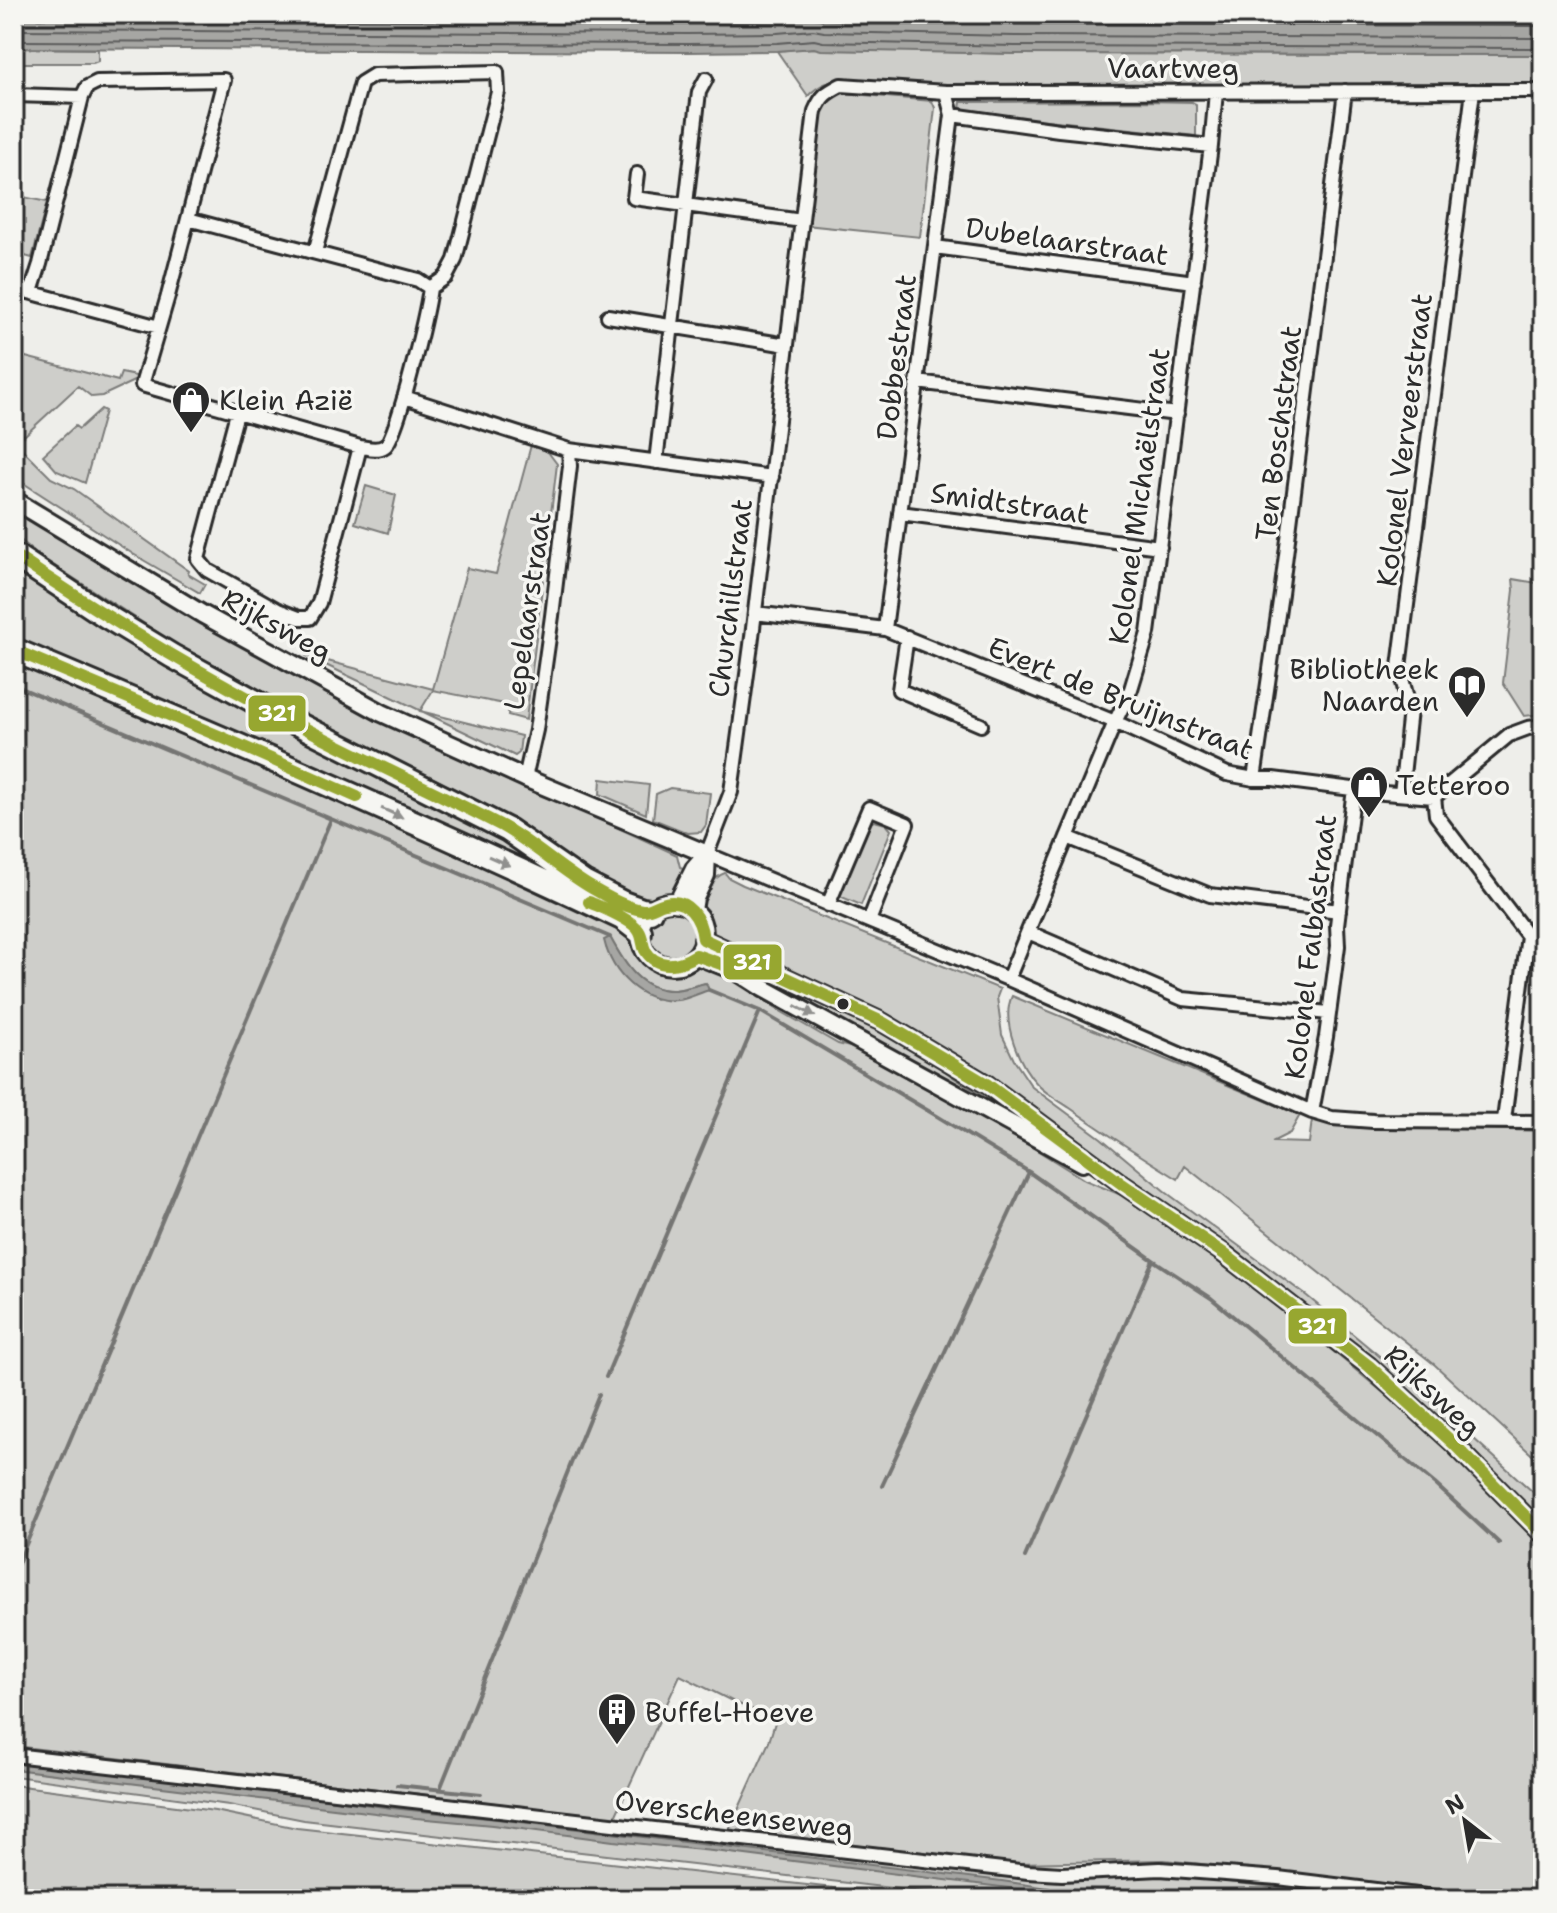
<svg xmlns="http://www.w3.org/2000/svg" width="1557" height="1913" viewBox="0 0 1557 1913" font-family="'Shantell Sans',sans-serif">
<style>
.green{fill:#cececa;stroke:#7c7c7a;stroke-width:2;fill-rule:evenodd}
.water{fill:#a6a6a3;stroke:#757573;stroke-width:2}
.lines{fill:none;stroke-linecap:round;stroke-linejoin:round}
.shore{stroke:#5c5c5b;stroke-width:2}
.stream{stroke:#757573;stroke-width:4}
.street-casing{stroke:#2b2b2b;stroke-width:18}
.secondary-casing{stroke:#2b2b2b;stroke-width:22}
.highway-casing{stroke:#2b2b2b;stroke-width:28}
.street{stroke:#f6f6f2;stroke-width:12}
.secondary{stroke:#f6f6f2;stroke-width:16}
.highway{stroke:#f6f6f2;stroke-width:22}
.bus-1-casing{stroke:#f6f6f2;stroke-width:18}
.bus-1{stroke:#97a730;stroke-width:12}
.oneway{fill:#90908e}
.bus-dot{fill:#2b2b2b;stroke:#f6f6f2;stroke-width:3}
.labels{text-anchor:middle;stroke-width:7;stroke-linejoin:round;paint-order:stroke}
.street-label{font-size:28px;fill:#2b2b2b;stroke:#f6f6f2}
.poi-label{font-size:28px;fill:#2b2b2b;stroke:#f6f6f2;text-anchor:start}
.line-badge{stroke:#f6f6f2;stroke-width:3}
.badge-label{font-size:22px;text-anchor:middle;font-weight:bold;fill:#fff}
</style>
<rect width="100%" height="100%" fill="#eeeeea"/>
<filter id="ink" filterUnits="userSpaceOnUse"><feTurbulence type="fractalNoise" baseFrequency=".0125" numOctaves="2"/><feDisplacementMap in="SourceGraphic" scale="16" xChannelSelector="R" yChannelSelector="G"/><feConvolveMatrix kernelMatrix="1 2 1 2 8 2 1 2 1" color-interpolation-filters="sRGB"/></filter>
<g filter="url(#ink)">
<!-- green -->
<path class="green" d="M 14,48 L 98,49 L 98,61 L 93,63 L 14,63 Z
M 807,48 L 1015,54 L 1543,55 L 1543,84 L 948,88 L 846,79 C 830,80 818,85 808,96 L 777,51 Z
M 842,93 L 932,101 L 935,108 L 920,237 L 806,225 L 819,120 C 823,105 827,98 842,93 Z
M 1145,101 L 1192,102 L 1196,104 L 1196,136 L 964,111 L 960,109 L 961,102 Z
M 14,195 L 47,202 L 32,258 L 14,253 Z
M 14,354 L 118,381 L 121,373 L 136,376 L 136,380 L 102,396 L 92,397 L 78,386 L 24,436 L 14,425 Z
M 101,409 L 105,411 L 85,483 L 57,471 L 43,455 L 75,426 L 79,429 Z
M 14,441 L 51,478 L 74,489 L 189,571 L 188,574 L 205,584 L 200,593 L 133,554 L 14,477 Z
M 531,445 L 548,452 L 557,464 L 526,720 L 508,715 L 509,705 L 433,690 L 420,711 L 521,736 L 519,753 L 515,756 L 305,655 L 433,689 L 467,568 L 496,574 Z
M 366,486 L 396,495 L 388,533 L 355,523 Z
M 14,510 L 172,605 L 353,706 L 677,855 L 680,867 L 683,868 L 681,874 L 686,877 C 675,896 663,898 643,903 L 571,870 L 481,802 L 307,715 L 176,644 L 44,559 L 14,535 Z
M 14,561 L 484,823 L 575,883 L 488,851 L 423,813 L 240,736 L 14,637 Z
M 1513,579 L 1543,584 L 1543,714 L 1524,716 L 1503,683 L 1514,590 Z
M 14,656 L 176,723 L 632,932 L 635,943 L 641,956 L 646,962 L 657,969 L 673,972 L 697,965 L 713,966 L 764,996 L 775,1008 L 838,1044 L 870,1052 L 960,1102 L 1085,1180 L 1126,1197 L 1198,1246 L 1294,1319 L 1420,1423 L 1543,1548 L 1543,1899 L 1502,1899 L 1485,1894 L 1164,1860 L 1016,1863 L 729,1830 L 769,1742 L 776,1719 L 734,1702 L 680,1675 L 615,1817 L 14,1746 ZM 610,937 C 624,963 640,992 674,990 C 685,989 696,985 705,983 L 655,999 C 627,981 620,979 606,947 Z
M 601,779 L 649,785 L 646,814 L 600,794 Z
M 670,788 L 710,793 L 706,825 L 701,832 L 688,833 L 653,819 L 656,794 Z
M 874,821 L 886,824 L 891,830 L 861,905 L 837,895 L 866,826 Z
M 725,873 L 729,878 L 743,885 L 1000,989 L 997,997 L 1002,1035 L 1014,1060 L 1032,1087 L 1101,1138 L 1167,1193 L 1307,1296 L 1413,1384 L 1543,1501 L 1543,1523 L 1253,1268 L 1007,1092 L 715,938 C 711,931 703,913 704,906 C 704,893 713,877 725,873 Z
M649 934a23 23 0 1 1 46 0a23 23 0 1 1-46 0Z
M 747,964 L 886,1030 L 953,1077 L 1081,1159 L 744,970 Z
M 1012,996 L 1300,1115 L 1290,1133 L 1272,1142 L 1309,1143 L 1312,1120 L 1352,1126 L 1543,1131 L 1543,1465 L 1435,1365 L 1185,1166 L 1178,1179 C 1141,1156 1105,1133 1070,1108 C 1060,1101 1048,1095 1039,1086 C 1020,1067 1000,1022 1012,996 Z
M 14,1768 L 265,1786 L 855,1856 L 1158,1874 L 1377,1899 L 986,1899 L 304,1820 L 229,1805 L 14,1776 Z
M 14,1785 L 215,1811 L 297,1828 L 933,1899 L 14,1899 Z"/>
<!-- water -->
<path class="water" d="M 14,14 L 1543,14 L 1543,55 L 1015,54 L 821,50 L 814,48 L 777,51 L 688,52 L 14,48 Z
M 610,937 C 624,963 640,992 675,990 C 685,989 696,985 706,983 L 709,990 C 699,993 688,999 678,1000 C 641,1004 612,974 604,940 Z
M 14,1762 L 281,1792 L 391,1808 L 497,1819 L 1002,1881 L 1049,1888 L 1049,1893 L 722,1852 L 613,1841 L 492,1825 L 416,1818 L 14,1769 Z"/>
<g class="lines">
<!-- shore -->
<path class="shore" d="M 14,18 L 688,22 L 776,21 L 813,18 L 826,20 L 1015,24 L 1543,26
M 14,30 L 688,34 L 777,33 L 813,30 L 824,32 L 1015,36 L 1543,38
M 14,41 L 688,44 L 777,43 L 814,40 L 823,42 L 1015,46 L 1543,48"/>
<!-- stream -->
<path class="stream" d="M 14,685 L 331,819
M 709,990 L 760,1011 L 937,1116 L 1029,1172 L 1153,1260
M 606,1377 L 760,1011
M 882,1486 L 1029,1172
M 1025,1557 L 1153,1260 L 1211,1298 L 1435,1484 L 1499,1543
M 14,1573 L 331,819 L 610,937
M 397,1785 L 481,1794
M 440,1789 L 599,1394"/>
<!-- street casing -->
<g class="street-casing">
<path id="street" d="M 1543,91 L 946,92 L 841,85 C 826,93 822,95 815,111 L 751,645 L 731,792 L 707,854 L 1008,979 L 1312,1112 L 1332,1118 L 1373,1121 L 1543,1122
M 14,95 L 82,97
M 952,115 L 1059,130 L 1211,146
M 637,174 L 634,198 L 802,221
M 188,219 L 418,280 L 430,288
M 935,247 L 1194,282
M 14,288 L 159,327
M 31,292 L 40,264 L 82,97 L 87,87 L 97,82 L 224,80 L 168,296 L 142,385 L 360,447 C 368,448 378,451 385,446 C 398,436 427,311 430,288 L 446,277 L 455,260 L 498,92 L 497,72 L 374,75 L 361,83 L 315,252
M 608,316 L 787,345
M 917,382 L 1177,414
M 404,397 L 569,450 L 772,477
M 237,413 L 198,559 L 207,570 L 278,610 L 299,618 L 310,618 L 319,603 L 360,447
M 656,462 L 699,92 L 706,79
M 900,513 L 1160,547
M 755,613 L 885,629 L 1115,722 L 1227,774 L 1254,779 L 1273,779 L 1384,793 L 1434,797 L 1436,815 L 1528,936
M 885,629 L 952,115 L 946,92
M 907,637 L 899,690 L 981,725
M 525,778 L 536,730 L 552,616 L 570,466 L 569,450
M 1254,779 L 1281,594 L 1345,91
M 1401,794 L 1410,710 L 1399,667 L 1473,91
M 1434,797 L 1509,735 L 1528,728 L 1543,726
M 1067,837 L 1210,895 L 1339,911
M 828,905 L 869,808 L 907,824 L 869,921
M 1028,932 L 1183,999 L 1329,1013
M 1008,979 L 1115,722 L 1131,689 L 1148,633 L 1211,146 L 1216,92
M 1312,1112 L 1326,1037 L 1338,946 L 1337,925 L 1354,789
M 1504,1120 L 1528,936
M 14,1755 L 1028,1872 L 1062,1874 L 1160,1869 L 1278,1878 L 1449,1899"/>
</g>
<!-- secondary casing -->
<g class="secondary-casing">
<path id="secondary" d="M 14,500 L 202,614 L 382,713 L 525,778 L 707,854
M640 934a32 32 0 1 1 64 0a32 32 0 1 1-64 0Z
M 677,903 L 694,869 L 707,854
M 693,910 L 695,898 L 706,875 L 707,854
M 703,939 L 882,1022 L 988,1085 L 1122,1184 L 1223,1253 L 1369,1366 L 1453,1443 L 1543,1534
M 696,955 L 738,972 L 763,988 L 1082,1163"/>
</g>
<!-- highway casing -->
<g class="highway-casing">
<path id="highway" d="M 14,555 L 106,616 L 172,656 L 274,712 L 508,830 L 584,883 L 623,903 L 642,910 L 650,911
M 14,650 C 218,736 422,823 622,918 L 640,932"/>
</g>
<!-- street -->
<use href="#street" class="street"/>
<!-- secondary -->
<use href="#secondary" class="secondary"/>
<!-- highway -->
<use href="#highway" class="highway"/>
<!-- bus-1 casing -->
<g class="bus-1-casing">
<path id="bus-1" d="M 14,555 C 113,623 216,683 322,737 C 382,768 443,795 502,826 C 534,844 561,870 592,888 C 608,897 624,907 642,910 C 651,911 656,905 665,903 C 688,897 701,919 703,939 L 882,1022 L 988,1085 L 1122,1184 L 1223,1253 L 1369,1366 L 1453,1443 L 1543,1534
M 14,650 L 219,736 L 357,797
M 589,902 C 602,908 632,919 639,931 C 643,937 642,944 645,950 C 657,970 679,966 696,955 L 724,965 L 745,976"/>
</g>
<!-- bus-1 -->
<use href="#bus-1" class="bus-1"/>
</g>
<!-- one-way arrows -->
<defs><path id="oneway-solid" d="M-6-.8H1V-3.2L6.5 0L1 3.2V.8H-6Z" transform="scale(2)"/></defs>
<g class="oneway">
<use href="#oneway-solid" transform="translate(392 813) rotate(24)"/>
<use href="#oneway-solid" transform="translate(499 861) rotate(24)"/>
<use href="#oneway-solid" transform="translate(805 1011) rotate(28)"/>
</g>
</g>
<!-- icons -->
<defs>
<g id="shop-pin" transform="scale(2)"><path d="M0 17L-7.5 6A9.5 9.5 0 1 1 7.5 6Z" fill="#2b2b2b" stroke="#f6f6f2"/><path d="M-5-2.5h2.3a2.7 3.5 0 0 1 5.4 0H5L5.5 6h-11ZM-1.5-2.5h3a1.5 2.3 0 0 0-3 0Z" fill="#fff"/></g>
<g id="library-pin" transform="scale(2)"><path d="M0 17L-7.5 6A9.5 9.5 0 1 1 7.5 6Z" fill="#2b2b2b" stroke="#f6f6f2"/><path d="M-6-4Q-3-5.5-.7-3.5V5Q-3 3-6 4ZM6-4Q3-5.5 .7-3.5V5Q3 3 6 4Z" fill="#fff"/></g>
<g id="building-pin" transform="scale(2)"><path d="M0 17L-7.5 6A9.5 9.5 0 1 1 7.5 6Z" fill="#2b2b2b" stroke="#f6f6f2"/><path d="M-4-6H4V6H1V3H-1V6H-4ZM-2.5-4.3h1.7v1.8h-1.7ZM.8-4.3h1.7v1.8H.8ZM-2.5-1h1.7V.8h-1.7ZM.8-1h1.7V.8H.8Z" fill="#fff"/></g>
</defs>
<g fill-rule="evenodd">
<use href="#shop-pin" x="191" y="400"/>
<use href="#library-pin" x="1467" y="685"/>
<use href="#shop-pin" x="1369" y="785"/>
<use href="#building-pin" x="617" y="1712"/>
</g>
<!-- markers -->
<circle class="bus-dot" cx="843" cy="1004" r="7"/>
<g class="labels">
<!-- street labels -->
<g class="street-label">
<text x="1173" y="78">Vaartweg</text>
<text transform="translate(1067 241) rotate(8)" y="10">Dubelaarstraat</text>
<text transform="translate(896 357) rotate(-83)" y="10">Dobbestraat</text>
<text transform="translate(1278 433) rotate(-83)" y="10">Ten Boschstraat</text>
<text transform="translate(1404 440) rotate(-83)" y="10">Kolonel Verveerstraat</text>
<text transform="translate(1139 496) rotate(-82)" y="10">Kolonel Michaëlstraat</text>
<text transform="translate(1010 503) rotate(8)" y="10">Smidtstraat</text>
<text transform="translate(730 598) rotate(-83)" y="10">Churchillstraat</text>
<text transform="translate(527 611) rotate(-82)" y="10">Lepelaarstraat</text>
<text transform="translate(277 625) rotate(29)" y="10">Rijksweg</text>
<text transform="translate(1121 698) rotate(22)" y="10">Evert de Bruijnstraat</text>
<text transform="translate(1310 947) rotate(-83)" y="10">Kolonel Falbastraat</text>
<text transform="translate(1433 1391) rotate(43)" y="10">Rijksweg</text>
<text transform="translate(734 1814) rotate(7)" y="10">Overscheenseweg</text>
</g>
<!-- poi labels -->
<g class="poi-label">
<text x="219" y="410">Klein Azië</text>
<text x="1439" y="679" text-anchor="end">Bibliotheek<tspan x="1439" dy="32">Naarden</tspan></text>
<text x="1397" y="795">Tetteroo</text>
<text x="645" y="1722">Buffel-Hoeve</text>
</g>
</g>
<g class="line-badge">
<rect x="247" y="694" width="60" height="39" rx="8" fill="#97a730"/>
<rect x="722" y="943" width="61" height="38" rx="8" fill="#97a730"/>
<rect x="1287" y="1307" width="61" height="38" rx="8" fill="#97a730"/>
</g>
<g class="badge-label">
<text x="277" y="721">321</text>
<text x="752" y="970">321</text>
<text x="1317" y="1334">321</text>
</g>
<!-- margin -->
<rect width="1557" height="1913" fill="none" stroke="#f6f6f2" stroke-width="48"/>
<rect x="24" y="24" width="1509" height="1865" fill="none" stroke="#2b2b2b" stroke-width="3" filter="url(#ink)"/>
<!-- north arrow -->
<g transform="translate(1465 1821) rotate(329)" stroke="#f6f6f2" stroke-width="6" paint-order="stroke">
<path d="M0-6L14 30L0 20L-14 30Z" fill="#2b2b2b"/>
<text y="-12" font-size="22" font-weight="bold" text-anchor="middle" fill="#2b2b2b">N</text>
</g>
</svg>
